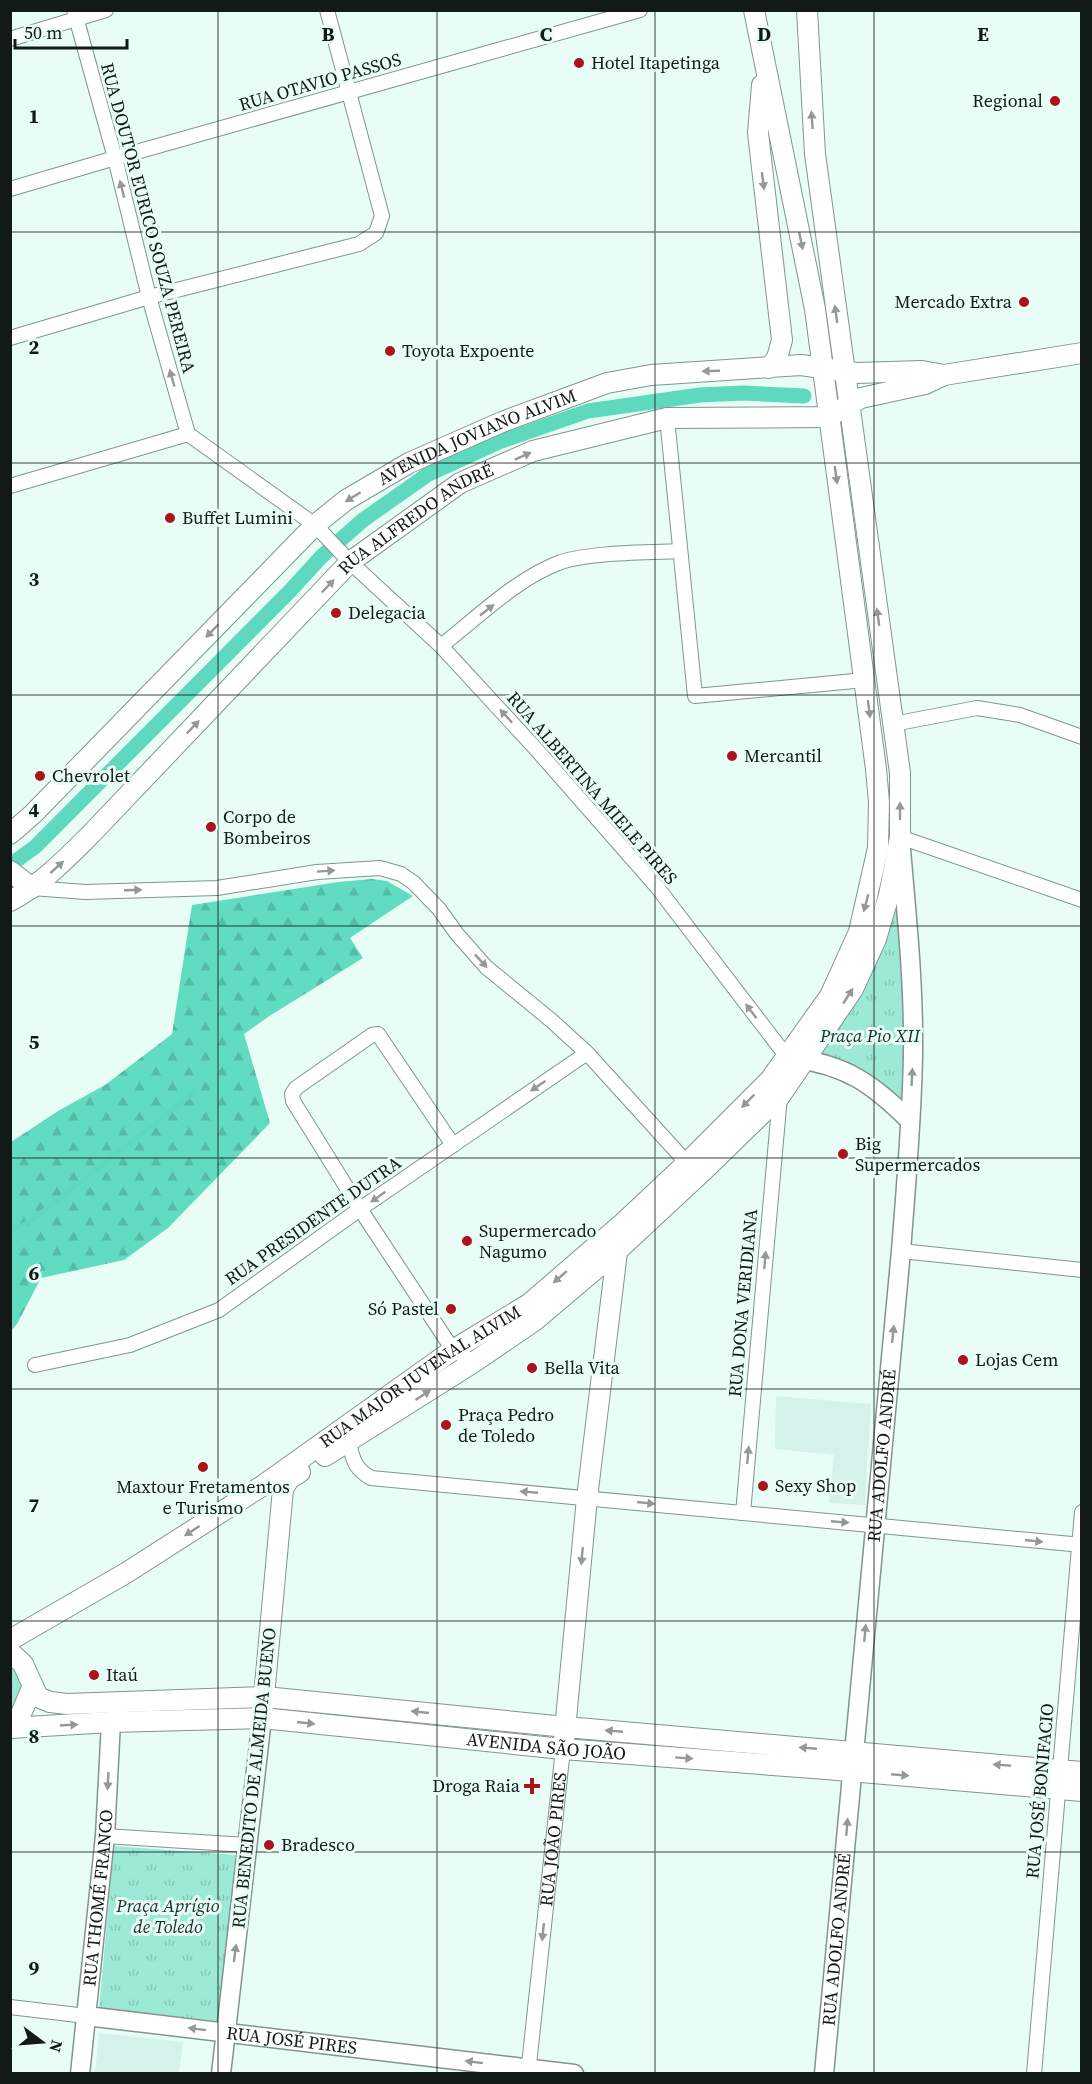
<svg xmlns="http://www.w3.org/2000/svg" width="1092" height="2084" viewBox="0 0 1092 2084" font-family="'Source Serif 4',serif">
<style>
.built{fill:#d4f2e9}
.grass{fill:url(#grass-tufts)}
.forest{fill:url(#forest-firs)}
.lines{fill:none;stroke-linecap:round;stroke-linejoin:round}
.stream{stroke:#5ed9bd;stroke-width:4.5}
.canal{stroke:#5ed9bd;stroke-width:15}
.minor-casing{stroke:#81948e;stroke-width:16}
.tertiary-casing{stroke:#81948e;stroke-width:21}
.secondary-casing{stroke:#81948e;stroke-width:22}
.minor{stroke:#fff;stroke-width:14}
.tertiary{stroke:#fff;stroke-width:18}
.secondary{stroke:#fff;stroke-width:20}
.oneway{fill:#949897}
.grid{fill:none;stroke:#121a18;stroke-width:1.5;stroke-opacity:0.55}
.poi-dot{fill:#a9151b;stroke:#e9fdf7;stroke-width:2}
.labels{text-anchor:middle;stroke-width:6;stroke-linejoin:round;paint-order:stroke}
.poi-label{font-size:18px;fill:#121a18;stroke:#e9fdf7;text-anchor:start}
.street-label{font-size:18px;fill:#121a18;stroke:#e9fdf7}
.park-label{font-size:18px;font-style:italic;fill:#192e29;stroke:#e9fdf7}
.grid-label{font-size:20px;text-anchor:middle;font-weight:bold;fill:#121a18;stroke:#e9fdf7;stroke-width:6;stroke-linejoin:round;paint-order:stroke}
</style>
<defs>
<pattern id="grass-tufts" width="24" height="20" patternUnits="userSpaceOnUse" patternTransform="scale(1.5)"><rect width="24" height="20" fill="#9ce9d5"/><path d="M3 7l-1-3M5 7V3M7 7l1-3M15 17l-1-3M17 17v-4M19 17l1-3" fill="none" stroke="#85c7b6"/></pattern>
<pattern id="forest-firs" width="22" height="20" patternUnits="userSpaceOnUse" patternTransform="scale(1.5)"><rect width="22" height="20" fill="#62dcc1"/><path d="M5 1l3.5 6h-7zM16 11l3.5 6h-7z" fill="#54bca5"/></pattern>
</defs>
<rect width="100%" height="100%" fill="#e9fdf7"/>
<!-- built -->
<path class="built" d="M 776,1396 L 871,1404 L 865,1505 L 829,1503 L 834,1455 L 775,1449 Z
M 99,2033 L 183,2042 L 179,2073 L 95,2073 Z"/>
<!-- grass -->
<path class="grass" d="M 899,854 L 907,1116 L 811,1058 L 830,1030 Z
M 10,1654 L 27,1679 L 10,1725 Z
M 114,1846 L 236,1855 L 218,2021 L 99,2008 Z"/>
<!-- forest -->
<path class="forest" d="M 372,879 L 387,881 L 413,896 L 350,938 L 363,958 L 271,1015 L 244,1034 L 270,1123 L 168,1228 L 124,1260 L 41,1278 L 17,1324 L 11,1331 L 11,1142 L 58,1111 L 105,1085 L 172,1034 L 192,905 L 338,882 Z"/>
<g class="lines">
<!-- stream -->
<path class="stream" d="M 10,1231 L 31,1221 L 196,1091"/>
<!-- canal -->
<path class="canal" d="M 10,865 L 35,847 L 290,591 L 321,557 L 363,520 L 427,475 L 499,442 L 588,411 L 700,395 L 743,393 L 804,396"/>
<!-- minor casing -->
<g class="minor-casing">
<g id="minor">
<path d="M 74,10 L 115,158 L 149,297 L 188,434"/>
<path d="M 10,39 L 106,10"/>
<path d="M 10,189 L 115,158 L 640,10"/>
<path d="M 10,338 L 149,297 L 359,244 L 376,233 L 382,216 L 327,10"/>
<path d="M 667,418 L 695,696 L 865,680"/>
<path d="M 188,434 L 315,525 L 350,562 L 441,646 L 536,749 L 657,887 L 787,1057"/>
<path d="M 10,486 L 188,434"/>
<path d="M 441,646 C 478,617 517,578 561,562 C 592,552 647,553 680,551"/>
<path d="M 893,724 L 977,708 L 1020,715 L 1082,737"/>
<path d="M 900,837 L 1082,900"/>
<path d="M 32,888 L 85,892 L 217,888 L 317,872 L 380,868 L 401,874 L 414,883 L 439,909 L 457,934 L 486,967 L 552,1021 L 587,1053 L 687,1163 L 693,1167"/>
<path d="M 453,1145 L 378,1034 L 372,1035 L 296,1088 L 292,1094 L 293,1101 L 360,1209 L 453,1350 L 474,1362"/>
<path d="M 901,1251 L 1082,1270"/>
<path d="M 35,1365 L 130,1345 L 219,1310 L 360,1209 L 587,1053"/>
<path d="M 346,1435 C 354,1455 350,1466 371,1478 L 1082,1545"/>
<path d="M 743,1513 L 780,1096"/>
<path d="M 105,1836 L 247,1845"/>
<path d="M 10,2007 L 86,2016"/>
<path id="s1" d="M 528,2074 L 563,1749"/>
<path d="M 1034,2074 L 1082,1512"/>
</g>
</g>
<!-- tertiary casing -->
<g class="tertiary-casing">
<g id="tertiary">
<path d="M 793,1058 C 846,1065 873,1084 910,1121"/>
<path id="s2" d="M 86,2016 L 574,2074"/>
<path id="s3" d="M 80,2074 L 105,1836 L 111,1722"/>
<path d="M 221,2074 L 262,1718"/>
<path id="s4" d="M 824,2074 L 901,1251 C 906,1185 912,1120 913,1055 C 914,986 907,918 901,850"/>
</g>
</g>
<!-- secondary casing -->
<g class="secondary-casing">
<g id="secondary">
<path d="M 762,85 L 758,133 L 782,340 L 777,358 L 769,368"/>
<path id="s5" d="M 10,834 L 33,814 L 315,525 L 346,500 L 409,463 L 502,422 L 607,383 L 651,375 L 801,365 L 856,373 L 922,371 L 944,375 L 1082,353"/>
<path d="M 10,871 L 32,888"/>
<path id="s6" d="M 10,901 C 42,884 67,858 92,833 L 350,562 L 460,483 L 533,451 L 667,418 L 828,417 L 861,398 L 925,384 L 944,375"/>
<path d="M 325,1456 L 474,1362 L 534,1321 L 617,1251 L 702,1172 L 780,1096 L 853,989 L 876,939 L 889,895 L 900,837 L 900,773 L 815,154 L 807,10"/>
<path id="s7" d="M 10,1640 L 126,1573 L 265,1484 L 453,1350 L 529,1304 L 623,1223 L 687,1163 L 770,1080 L 830,996 L 859,932 L 878,848 L 879,802 L 876,769 L 815,309 L 754,10"/>
<path d="M 10,1652 L 23,1664 L 38,1697 L 50,1702 L 67,1704 L 265,1697 L 566,1727 L 1082,1772"/>
<path d="M 262,1718 L 283,1489 L 289,1479 L 300,1472"/>
<path id="s8" d="M 10,1728 L 111,1722 L 262,1718 L 563,1749 L 826,1769 L 1082,1791"/>
<path d="M 10,1728 L 20,1716 L 32,1688"/>
<path d="M 564,1740 L 587,1498 L 618,1244"/>
</g>
</g>
<!-- minor -->
<use href="#minor" class="minor"/>
<!-- tertiary -->
<use href="#tertiary" class="tertiary"/>
<!-- secondary -->
<use href="#secondary" class="secondary"/>
</g>
<!-- one-way arrows -->
<defs><path id="oneway-solid" d="M-6-.8H1V-3.2L6.5 0L1 3.2V.8H-6Z" transform="scale(1.5)"/></defs>
<g class="oneway">
<use href="#oneway-solid" transform="translate(812 120) rotate(-94)"/>
<use href="#oneway-solid" transform="translate(763 181) rotate(83)"/>
<use href="#oneway-solid" transform="translate(122 189) rotate(-104)"/>
<use href="#oneway-solid" transform="translate(801 241) rotate(78)"/>
<use href="#oneway-solid" transform="translate(836 314) rotate(-98)"/>
<use href="#oneway-solid" transform="translate(711 371) rotate(178)"/>
<use href="#oneway-solid" transform="translate(172 378) rotate(-106)"/>
<use href="#oneway-solid" transform="translate(523 456) rotate(-24)"/>
<use href="#oneway-solid" transform="translate(836 475) rotate(82)"/>
<use href="#oneway-solid" transform="translate(353 497) rotate(148)"/>
<use href="#oneway-solid" transform="translate(328 586) rotate(-46)"/>
<use href="#oneway-solid" transform="translate(487 610) rotate(-38)"/>
<use href="#oneway-solid" transform="translate(878 617) rotate(-98)"/>
<use href="#oneway-solid" transform="translate(212 631) rotate(134)"/>
<use href="#oneway-solid" transform="translate(869 709) rotate(83)"/>
<use href="#oneway-solid" transform="translate(506 716) rotate(-133)"/>
<use href="#oneway-solid" transform="translate(193 727) rotate(-46)"/>
<use href="#oneway-solid" transform="translate(900 811) rotate(-90)"/>
<use href="#oneway-solid" transform="translate(57 867) rotate(-42)"/>
<use href="#oneway-solid" transform="translate(326 871) rotate(-4)"/>
<use href="#oneway-solid" transform="translate(133 890) rotate(-2)"/>
<use href="#oneway-solid" transform="translate(866 903) rotate(105)"/>
<use href="#oneway-solid" transform="translate(481 961) rotate(47)"/>
<use href="#oneway-solid" transform="translate(848 996) rotate(-57)"/>
<use href="#oneway-solid" transform="translate(751 1011) rotate(-127)"/>
<use href="#oneway-solid" transform="translate(912 1077) rotate(-87)"/>
<use href="#oneway-solid" transform="translate(538 1086) rotate(146)"/>
<use href="#oneway-solid" transform="translate(748 1101) rotate(135)"/>
<use href="#oneway-solid" transform="translate(378 1197) rotate(145)"/>
<use href="#oneway-solid" transform="translate(765 1260) rotate(-85)"/>
<use href="#oneway-solid" transform="translate(560 1277) rotate(139)"/>
<use href="#oneway-solid" transform="translate(893 1334) rotate(-84)"/>
<use href="#oneway-solid" transform="translate(423 1395) rotate(-33)"/>
<use href="#oneway-solid" transform="translate(748 1455) rotate(-85)"/>
<use href="#oneway-solid" transform="translate(529 1492) rotate(-175)"/>
<use href="#oneway-solid" transform="translate(646 1503) rotate(6)"/>
<use href="#oneway-solid" transform="translate(840 1522) rotate(5)"/>
<use href="#oneway-solid" transform="translate(192 1531) rotate(147)"/>
<use href="#oneway-solid" transform="translate(1034 1541) rotate(6)"/>
<use href="#oneway-solid" transform="translate(582 1556) rotate(95)"/>
<use href="#oneway-solid" transform="translate(865 1633) rotate(-85)"/>
<use href="#oneway-solid" transform="translate(420 1712) rotate(-174)"/>
<use href="#oneway-solid" transform="translate(306 1723) rotate(6)"/>
<use href="#oneway-solid" transform="translate(69 1725) rotate(-3)"/>
<use href="#oneway-solid" transform="translate(614 1731) rotate(-175)"/>
<use href="#oneway-solid" transform="translate(808 1748) rotate(-175)"/>
<use href="#oneway-solid" transform="translate(684 1758) rotate(4)"/>
<use href="#oneway-solid" transform="translate(1002 1765) rotate(-175)"/>
<use href="#oneway-solid" transform="translate(900 1775) rotate(5)"/>
<use href="#oneway-solid" transform="translate(108 1781) rotate(93)"/>
<use href="#oneway-solid" transform="translate(847 1827) rotate(-85)"/>
<use href="#oneway-solid" transform="translate(543 1932) rotate(96)"/>
<use href="#oneway-solid" transform="translate(235 1953) rotate(-83)"/>
<use href="#oneway-solid" transform="translate(197 2029) rotate(-173)"/>
<use href="#oneway-solid" transform="translate(474 2062) rotate(-173)"/>
</g>
<!-- grid -->
<path class="grid" d="M 218,10 L 218,2074M 437,10 L 437,2074M 655,10 L 655,2074M 874,10 L 874,2074M 10,232 L 1082,232M 10,463 L 1082,463M 10,695 L 1082,695M 10,926 L 1082,926M 10,1158 L 1082,1158M 10,1389 L 1082,1389M 10,1621 L 1082,1621M 10,1852 L 1082,1852"/>
<!-- markers -->
<g class="poi-dot">
<circle cx="579" cy="63" r="6"/>
<circle cx="1055" cy="101" r="6"/>
<circle cx="1024" cy="302" r="6"/>
<circle cx="390" cy="351" r="6"/>
<circle cx="170" cy="518" r="6"/>
<circle cx="336" cy="613" r="6"/>
<circle cx="732" cy="756" r="6"/>
<circle cx="40" cy="776" r="6"/>
<circle cx="211" cy="827" r="6"/>
<circle cx="843" cy="1154" r="6"/>
<circle cx="467" cy="1241" r="6"/>
<circle cx="451" cy="1309" r="6"/>
<circle cx="963" cy="1360" r="6"/>
<circle cx="532" cy="1368" r="6"/>
<circle cx="446" cy="1425" r="6"/>
<circle cx="203" cy="1467" r="6"/>
<circle cx="763" cy="1486" r="6"/>
<circle cx="94" cy="1675" r="6"/>
<path d="M529 1777h6v6h6v6h-6v6h-6v-6h-6v-6h6z"/>
<circle cx="269" cy="1845" r="6"/>
</g>
<g class="labels">
<!-- poi labels -->
<g class="poi-label">
<text x="591" y="69">Hotel Itapetinga</text>
<text x="1043" y="107" text-anchor="end">Regional</text>
<text x="1012" y="308" text-anchor="end">Mercado Extra</text>
<text x="402" y="357">Toyota Expoente</text>
<text x="182" y="524">Buffet Lumini</text>
<text x="348" y="619">Delegacia</text>
<text x="744" y="762">Mercantil</text>
<text x="52" y="782">Chevrolet</text>
<text x="223" y="823">Corpo de<tspan x="223" dy="21">Bombeiros</tspan></text>
<text x="855" y="1150">Big<tspan x="855" dy="21">Supermercados</tspan></text>
<text x="479" y="1237">Supermercado<tspan x="479" dy="21">Nagumo</tspan></text>
<text x="439" y="1315" text-anchor="end">Só Pastel</text>
<text x="975" y="1366">Lojas Cem</text>
<text x="544" y="1374">Bella Vita</text>
<text x="458" y="1421">Praça Pedro<tspan x="458" dy="21">de Toledo</tspan></text>
<text x="775" y="1492">Sexy Shop</text>
<text x="203" y="1493" text-anchor="middle">Maxtour Fretamentos<tspan x="203" dy="21">e Turismo</tspan></text>
<text x="106" y="1681">Itaú</text>
<text x="520" y="1792" text-anchor="end">Droga Raia</text>
<text x="281" y="1851">Bradesco</text>
</g>
<!-- street labels -->
<g class="street-label">
<text transform="translate(320 82) rotate(-16)" y="6">RUA OTAVIO PASSOS</text>
<text transform="translate(148 218) rotate(75)" y="6">RUA DOUTOR EURICO SOUZA PEREIRA</text>
<text dy="6" stroke="none"><textPath href="#s5" startOffset="620">AVENIDA JOVIANO ALVIM</textPath></text>
<text dy="6" stroke="none"><textPath href="#s6" startOffset="560">RUA ALFREDO ANDRÉ</textPath></text>
<text transform="translate(592 788) rotate(49)" y="6">RUA ALBERTINA MIELE PIRES</text>
<text transform="translate(313 1221) rotate(-35)" y="6">RUA PRESIDENTE DUTRA</text>
<text transform="translate(743 1303) rotate(-85)" y="6">RUA DONA VERIDIANA</text>
<text dy="6" stroke="none"><textPath href="#s7" startOffset="488">RUA MAJOR JUVENAL ALVIM</textPath></text>
<text dy="6" stroke="none"><textPath href="#s4" startOffset="621">RUA ADOLFO ANDRÉ</textPath></text>
<text dy="6" stroke="none"><textPath href="#s8" startOffset="538">AVENIDA SÃO JOÃO</textPath></text>
<text transform="translate(254 1778) rotate(-84)" y="6">RUA BENEDITO DE ALMEIDA BUENO</text>
<text transform="translate(1040 1791) rotate(-85)" y="6">RUA JOSÉ BONIFACIO</text>
<text dy="6" stroke="none"><textPath href="#s1" startOffset="236">RUA JOÃO PIRES</textPath></text>
<text dy="6" stroke="none"><textPath href="#s3" startOffset="177">RUA THOMÉ FRANCO</textPath></text>
<text dy="6" stroke="none"><textPath href="#s4" startOffset="135">RUA ADOLFO ANDRÉ</textPath></text>
<text dy="6" stroke="none"><textPath href="#s2" startOffset="207">RUA JOSÉ PIRES</textPath></text>
</g>
<!-- park labels -->
<g class="park-label">
<text x="870" y="1042">Praça Pio XII</text>
<text x="168" y="1912">Praça Aprígio<tspan x="168" dy="21">de Toledo</tspan></text>
</g>
</g>
<g class="grid-label">
<text x="328" y="41">B</text>
<text x="546" y="41">C</text>
<text x="764" y="41">D</text>
<text x="983" y="41">E</text>
<text x="34" y="123">1</text>
<text x="34" y="354">2</text>
<text x="34" y="586">3</text>
<text x="34" y="817">4</text>
<text x="34" y="1049">5</text>
<text x="34" y="1280">6</text>
<text x="34" y="1512">7</text>
<text x="34" y="1743">8</text>
<text x="34" y="1975">9</text>
</g>
<!-- border -->
<rect width="1092" height="2084" fill="none" stroke="#121a18" stroke-width="24"/>
<!-- north arrow -->
<g transform="translate(42 2042) rotate(106)" stroke="#e9fdf7" stroke-width="4.5" paint-order="stroke">
<path d="M0-4.5L10 22L0 15L-10 22Z" fill="#121a18"/>
<text y="-9" font-size="16" font-weight="bold" text-anchor="middle" fill="#121a18">N</text>
</g>
<!-- scale -->
<path d="M15 39v9h112v-9" fill="none" stroke="#121a18" stroke-width="3"/>
<text x="24" y="39" font-size="18" fill="#121a18" stroke="#e9fdf7" stroke-width="4.5" paint-order="stroke">50 m</text>
</svg>
